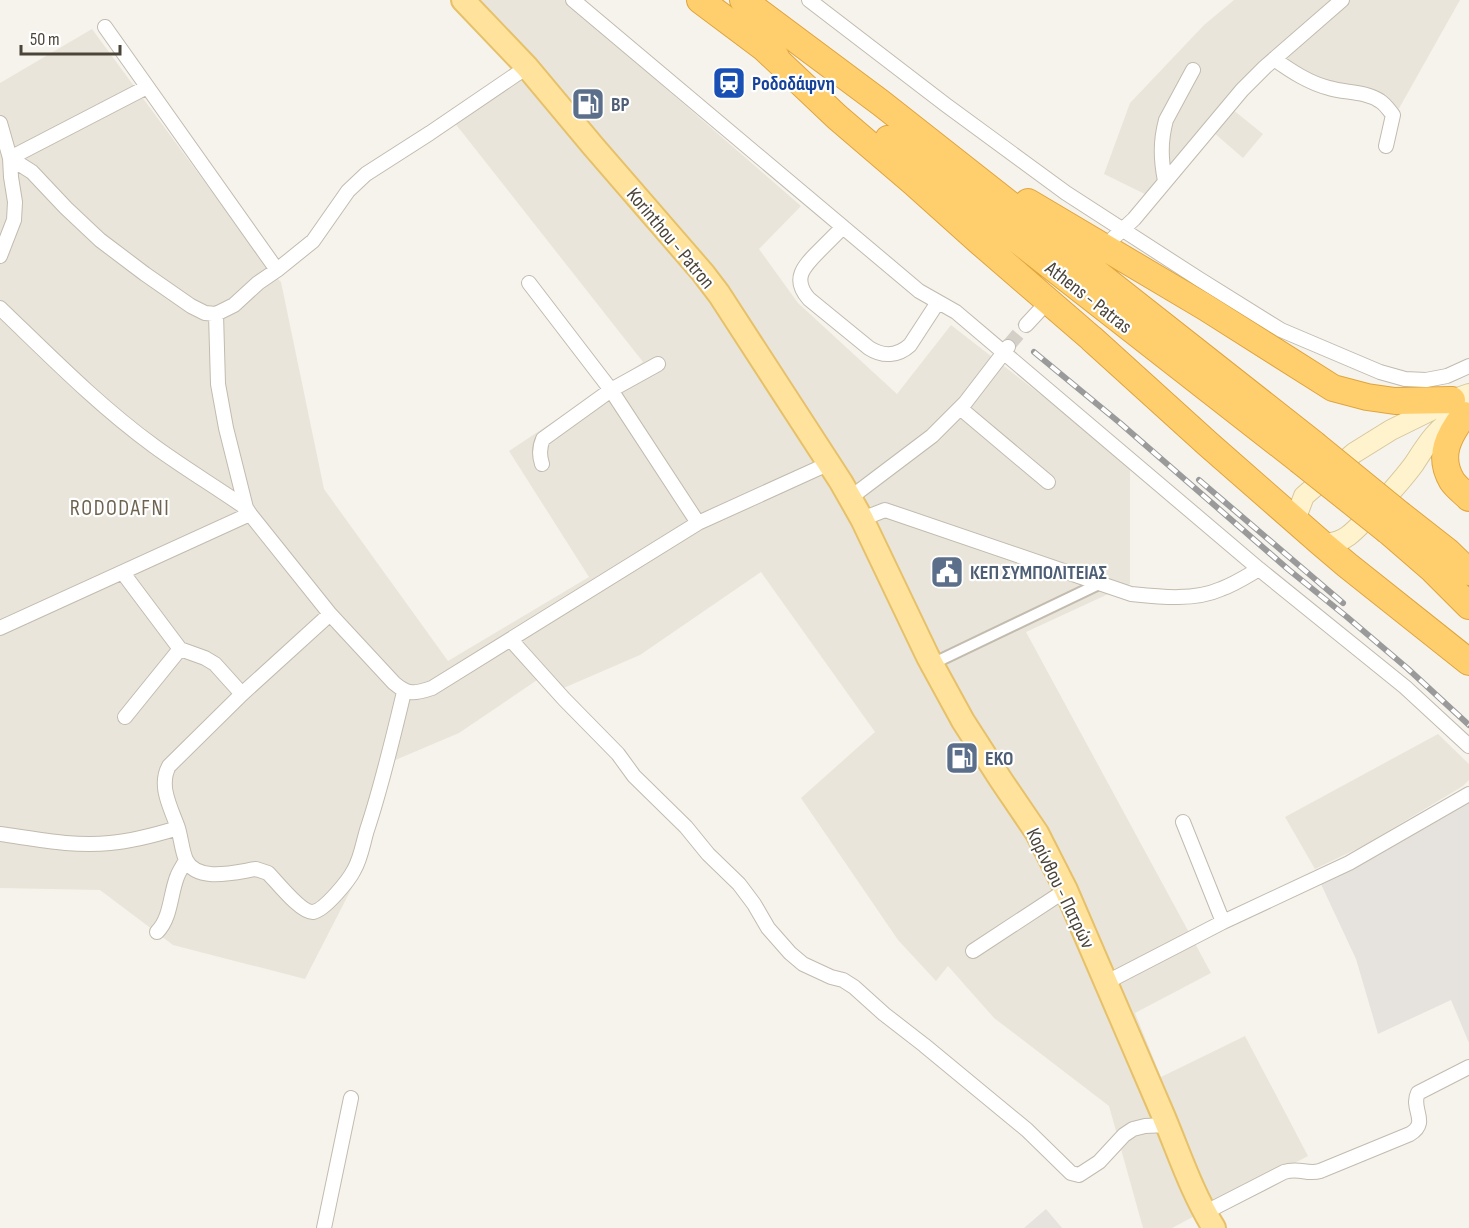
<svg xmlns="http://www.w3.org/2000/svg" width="1469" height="1228" viewBox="0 0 1469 1228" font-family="'Sofia Sans Condensed',sans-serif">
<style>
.residential{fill:#eae5da}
.industrial{fill:#e6e2dd}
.building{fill:#d8cfc1;stroke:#d3c7b4;stroke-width:1.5}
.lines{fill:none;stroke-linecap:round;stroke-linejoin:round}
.minor-tunnel{stroke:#d4d0c8;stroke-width:14;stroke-dasharray:14 7;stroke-linecap:butt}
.pedestrian-casing{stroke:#c2bbae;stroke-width:14}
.minor-casing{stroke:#c2bbae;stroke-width:16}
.secondary-casing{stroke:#d6c79b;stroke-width:22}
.primary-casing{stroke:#e6c16a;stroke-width:26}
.motorway-casing{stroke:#e0a43c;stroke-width:28}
.pedestrian{stroke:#fff;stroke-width:10}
.minor{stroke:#fff;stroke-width:14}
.secondary{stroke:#fff3cd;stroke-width:20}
.primary{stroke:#ffe39c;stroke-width:22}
.motorway{stroke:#ffcf6e;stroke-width:26}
.rail-casing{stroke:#9a9a9a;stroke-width:6}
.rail{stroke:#fff;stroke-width:4;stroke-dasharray:11;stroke-linecap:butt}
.motorway-bridge-casing{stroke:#e0a43c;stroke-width:28;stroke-linecap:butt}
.motorway-bridge{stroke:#ffcf6e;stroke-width:26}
.labels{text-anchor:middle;stroke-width:4.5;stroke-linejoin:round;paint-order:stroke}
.transit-label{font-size:20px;font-weight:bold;fill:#164399;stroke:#fff;text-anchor:start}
.service-label{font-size:20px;font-weight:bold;fill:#4e5e75;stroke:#fff;text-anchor:start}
.street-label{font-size:20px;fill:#4b4439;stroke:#fff}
.quarter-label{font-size:22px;letter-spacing:1.5px;fill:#6e6250;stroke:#fff}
</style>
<rect width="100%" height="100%" fill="#f6f3ec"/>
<!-- residential -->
<path class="residential" d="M 476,0 L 564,0 L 801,206 L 759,249 L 798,303 L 897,394 L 951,325 L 1130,464 L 1130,584 L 1026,632 L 1211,973 L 1135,1013 L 1161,1077 L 1245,1036 L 1308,1156 L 1172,1228 L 1143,1228 L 1109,1106 L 994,1018 L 948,966 L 936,981 L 898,940 L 801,798 L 875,732 L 761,572 L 640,655 L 559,690 L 546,674 L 459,733 L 393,761 L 360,872 L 305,979 L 173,945 L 100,890 L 0,888 L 0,83 L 92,29 L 271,272 L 281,282 L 324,489 L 448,661 L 589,577 L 509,451 L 643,362 L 454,122 L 537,69 Z
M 1234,0 L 1460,0 L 1397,112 L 1278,61 L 1232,109 L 1263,134 L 1243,158 L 1213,132 L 1157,200 L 1104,174 L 1130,103 L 1204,25 Z
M 1438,734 L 1469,764 L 1469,780 L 1463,786 L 1365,845 L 1315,869 L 1285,817 Z"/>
<!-- industrial -->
<path class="industrial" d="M 1469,797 L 1469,1043 L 1451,1000 L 1378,1034 L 1356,959 L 1320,882 Z
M 1046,1209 L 1062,1228 L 1024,1228 Z"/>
<!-- building -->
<path class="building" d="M 585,91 L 599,106 L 587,118 L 572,103 Z
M 966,745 L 977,759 L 963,770 L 952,756 Z"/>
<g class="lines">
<!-- minor-tunnel -->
<path class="minor-tunnel" d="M 1009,345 L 1026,325"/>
<!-- pedestrian casing -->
<g class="pedestrian-casing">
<path id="pedestrian" d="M 932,664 L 1101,583"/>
</g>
<!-- minor casing -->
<g class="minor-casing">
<path id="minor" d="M 573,0 L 919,291 L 956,312 L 1259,569
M 809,0 L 946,105 L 1066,193 L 1199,279 L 1281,330 L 1380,372 L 1405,379 L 1426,380 L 1447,376 L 1469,366
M 105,27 L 277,270
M 1274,59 C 1291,71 1309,83 1329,88 C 1345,93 1365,91 1380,101 C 1385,104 1389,110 1393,115 L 1386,146
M 0,123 L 10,158 L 11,177 L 15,202 L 14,220 L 0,256
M 10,158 L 32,172 L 66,208 L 100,240 L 145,274 L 191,306 L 205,313 L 216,314
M 10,158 L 147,87
M 1165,181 C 1161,160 1160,142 1166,120 L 1193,70
M 843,227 C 835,235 827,243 819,251 C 804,266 791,279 809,299 L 869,348 C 883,357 898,356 910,345 L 938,302
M 1107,244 L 1134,219 L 1242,90 L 1265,67 L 1342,0
M 529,283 L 611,390 L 698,523
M 0,308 C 50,356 99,406 154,446 C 184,468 216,487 246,508 L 250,514 L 0,628
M 1026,325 L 1039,311
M 960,408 L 1048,482
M 542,464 C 539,455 539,448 543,439 L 611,390 L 658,364
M 850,498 L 932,436 L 965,403 L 1008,347
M 246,508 L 226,428 L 218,384 L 216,314 L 234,305 L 258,283 L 277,270 L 313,241 L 348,191 L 366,174 L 430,133 L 527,67
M 250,514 L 330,614
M 862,519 L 885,510 L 1131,594 C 1160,597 1194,601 1221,589 C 1235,584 1247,576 1259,569 L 1405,687 L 1469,746
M 511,640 L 564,699 L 618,754 L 634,776 L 686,827 L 708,854 L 739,884 L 754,904 L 768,928 L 790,953 L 803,964 L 831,977 L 843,980 L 854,987 L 884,1014 L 924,1045 L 1027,1130 L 1071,1173 L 1079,1175 L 1099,1162 L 1124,1135 L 1133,1129 L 1145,1126 L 1167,1125
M 242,694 L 330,614 L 394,683 C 408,695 414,694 432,688 L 698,523 L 830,463
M 125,717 L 180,649
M 1183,822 L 1223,922
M 178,828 C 181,838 182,851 186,860 C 197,883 236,872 256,869 L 268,873 C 277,882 301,913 313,912 C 325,910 349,880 354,870 C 361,858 363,843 367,830 C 382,785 393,738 404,692
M 0,834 C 36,839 74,847 110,843 C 134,841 155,835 178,828 C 171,808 158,786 169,766 L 242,694 L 215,664 L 205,658 L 180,649 L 123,573
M 157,932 C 171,918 170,895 177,877 C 179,871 183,866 186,860
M 973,951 L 1066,890
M 1105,983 L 1223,922 L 1349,863 L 1469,794
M 1204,1213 L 1284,1172 C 1299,1167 1307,1175 1320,1171 L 1410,1134 C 1430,1122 1410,1109 1418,1093 L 1469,1067
M 324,1228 L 351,1098"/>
</g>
<!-- secondary casing -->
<g class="secondary-casing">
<path id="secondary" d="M 1298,523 L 1298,512 L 1304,496 L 1354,453 L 1391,430 L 1452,400 L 1469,394
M 1321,543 C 1331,544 1340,542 1348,536 C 1355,531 1362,523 1368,517 C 1384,500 1400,483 1414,464 C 1425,447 1438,425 1458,417"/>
</g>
<!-- primary casing -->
<g class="primary-casing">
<path id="primary" d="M 463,0 L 527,67 L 593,146 L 703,273 L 719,294 L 841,482 L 862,519 L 928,657 L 963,721 L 1001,780 L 1037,833 L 1066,890 C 1098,965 1130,1040 1163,1115 C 1179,1153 1192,1193 1214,1228"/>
</g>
<!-- motorway casing -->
<g class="motorway-casing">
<path id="motorway" d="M 700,0 L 776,57
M 743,0 L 881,103 L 1314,444
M 764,48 L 837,117 L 913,182 L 981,243 L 1091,338 L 1208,444 L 1321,543 L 1347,565 L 1469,662
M 888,139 L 1299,460
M 1028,202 L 1205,307 L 1333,388 L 1367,397 L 1395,401 L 1452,400
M 1464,415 C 1449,435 1437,456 1452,481 C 1456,487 1464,493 1469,498
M 1401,515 L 1447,551 L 1469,572
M 1388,531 L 1433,570 L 1469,606"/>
</g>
<!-- pedestrian -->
<use href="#pedestrian" class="pedestrian"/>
<!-- minor -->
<use href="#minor" class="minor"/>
<!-- secondary -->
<use href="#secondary" class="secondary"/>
<!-- primary -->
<use href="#primary" class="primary"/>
<!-- motorway -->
<use href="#motorway" class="motorway"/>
<!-- rail casing -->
<g class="rail-casing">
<path id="rail" d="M 1034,352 L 1120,423 L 1289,570 L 1347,617 L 1407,668 L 1469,725
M 1199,480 L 1343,603"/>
</g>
<!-- rail -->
<use href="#rail" class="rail"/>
<!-- motorway-bridge casing -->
<g class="motorway-bridge-casing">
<path id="motorway-bridge" d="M 1314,444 L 1401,515
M 1299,460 L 1388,531"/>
</g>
<!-- motorway-bridge -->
<use href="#motorway-bridge" class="motorway-bridge"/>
</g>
<!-- icons -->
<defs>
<g id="station-square" transform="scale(1.725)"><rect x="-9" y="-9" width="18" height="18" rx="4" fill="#1a4fb4" stroke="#fff"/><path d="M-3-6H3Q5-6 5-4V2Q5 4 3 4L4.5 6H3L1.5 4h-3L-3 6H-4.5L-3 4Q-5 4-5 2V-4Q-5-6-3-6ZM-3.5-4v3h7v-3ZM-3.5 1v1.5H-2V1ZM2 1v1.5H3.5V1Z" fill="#fff"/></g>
<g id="fuel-square" transform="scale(1.725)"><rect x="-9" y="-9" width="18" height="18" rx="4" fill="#5c6f8a" stroke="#fff"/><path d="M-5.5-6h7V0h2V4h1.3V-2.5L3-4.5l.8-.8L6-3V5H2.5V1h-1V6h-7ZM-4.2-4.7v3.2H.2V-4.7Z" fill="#fff"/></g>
<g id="civic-square" transform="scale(1.725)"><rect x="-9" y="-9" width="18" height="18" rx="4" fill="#5c6f8a" stroke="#fff"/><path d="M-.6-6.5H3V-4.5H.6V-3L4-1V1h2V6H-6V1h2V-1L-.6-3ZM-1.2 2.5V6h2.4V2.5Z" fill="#fff"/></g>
</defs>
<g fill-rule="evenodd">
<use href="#station-square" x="729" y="83"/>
<use href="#fuel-square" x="588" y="104"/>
<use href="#civic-square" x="947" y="572"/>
<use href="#fuel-square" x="962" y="758"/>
</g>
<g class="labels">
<!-- transit labels -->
<g class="transit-label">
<text x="752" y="90">Ροδοδάφνη</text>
</g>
<!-- service labels -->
<g class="service-label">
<text x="611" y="111">BP</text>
<text x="970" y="579">ΚΕΠ ΣΥΜΠΟΛΙΤΕΙΑΣ</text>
<text x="985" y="765">EKO</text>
</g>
<!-- street labels -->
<g class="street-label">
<text transform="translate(671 238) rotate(50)" y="7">Korinthou - Patron</text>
<text transform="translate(1089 297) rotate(38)" y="7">Athens - Patras</text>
<text transform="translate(1061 888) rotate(64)" y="7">Κορίνθου - Πατρών</text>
</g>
<!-- quarter labels -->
<g class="quarter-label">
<text x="120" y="515">RODODAFNI</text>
</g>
</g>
<!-- scale -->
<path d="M21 45v9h99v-9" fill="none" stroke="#4b4439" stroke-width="3"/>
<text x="30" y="45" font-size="18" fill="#4b4439" stroke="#ffffff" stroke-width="4.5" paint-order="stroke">50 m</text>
</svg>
